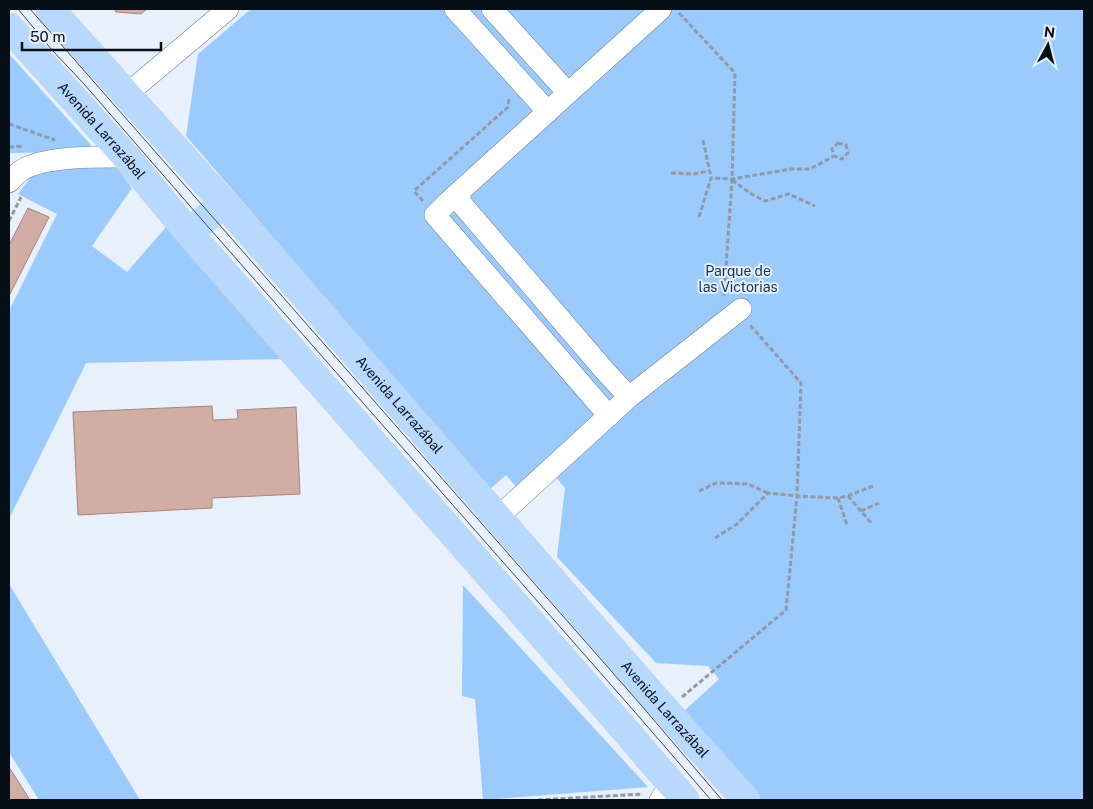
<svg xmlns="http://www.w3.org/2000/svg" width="1093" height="809" viewBox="0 0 1093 809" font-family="'Public Sans',sans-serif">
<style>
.green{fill:#9bcafd}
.building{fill:#d1ada3;stroke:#a7857b}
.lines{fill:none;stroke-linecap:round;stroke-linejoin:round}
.minor-casing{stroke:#6e849b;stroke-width:22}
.major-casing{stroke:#cdcfd0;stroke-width:29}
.path{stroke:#919aa4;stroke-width:3;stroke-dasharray:5 2.5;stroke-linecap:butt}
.minor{stroke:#fff;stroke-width:21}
.major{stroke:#b8d9fe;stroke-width:28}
.tram{stroke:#434c54;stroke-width:1}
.labels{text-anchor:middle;stroke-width:4;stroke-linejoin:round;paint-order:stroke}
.street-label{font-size:14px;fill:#060e16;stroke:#e7f0fb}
.park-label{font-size:14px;fill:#0f3356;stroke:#e7f0fb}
</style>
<rect width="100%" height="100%" fill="#e7f0fb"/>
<!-- green -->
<path class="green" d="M 251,9 L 1084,9 L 1084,800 L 759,800 L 683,712 L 719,679 L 708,666 L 656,663 L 557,557 L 565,488 L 555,476 L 528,501 L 506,475 L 490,489 L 186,136 L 198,54 Z
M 9,54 L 91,145 L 83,152 L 9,153 Z
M 116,167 L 132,188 L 92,246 L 127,272 L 167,226 L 285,359 L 86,363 L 9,519 L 9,311 L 57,214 L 18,194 L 31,177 L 45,168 Z
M 9,584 L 140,800 L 39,800 L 9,752 Z
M 463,585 L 648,787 L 483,800 L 475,699 L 462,696 Z"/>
<!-- building -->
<path class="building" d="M 114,9 L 147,9 L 141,14 L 116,12 Z
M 28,208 L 49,217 L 9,296 L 9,245 Z
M 212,406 L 213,420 L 238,419 L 237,410 L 296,407 L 300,494 L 212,498 L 212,508 L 78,515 L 73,412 Z
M 9,767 L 30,800 L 9,800 Z"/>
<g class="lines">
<!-- minor casing -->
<g class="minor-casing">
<path id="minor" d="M 455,9 L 548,112
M 492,9 L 568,93
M 127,94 L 228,9
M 9,182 C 15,175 21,169 30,166 C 56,156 99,157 126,157
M 460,191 L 460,202 L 605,371 L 629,397
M 609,416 L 435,215 L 448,202 L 661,9
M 497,518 L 629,397 L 741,309
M 660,800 L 667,790 L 670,783"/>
</g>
<!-- major casing -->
<g class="major-casing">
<g id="major">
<path id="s1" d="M 50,9 L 224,203 L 652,695 L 746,800"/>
<path id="s2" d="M 9,27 L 126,157 L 189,233 L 619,723 L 685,800"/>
<path d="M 189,233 L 224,203"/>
</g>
</g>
<!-- path -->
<path class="path" d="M 679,13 L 735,73 L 732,179 L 724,297
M 9,124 L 55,140
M 703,140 L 711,178
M 838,143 L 846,145 L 848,153 L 842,159 L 834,156 L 832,149 Z
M 9,147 L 24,146
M 671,173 L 694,174 L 709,171
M 732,180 L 753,195 L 765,201 L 789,194 L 815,206
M 423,201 L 414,191 L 508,107 L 509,99
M 699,217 L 711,178 L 732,179 L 791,169 L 810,169 L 834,156
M 9,221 L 21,197
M 699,491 L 716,483 L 748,484 L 768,493
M 848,496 L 872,524
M 838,498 L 847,525
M 861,511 L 879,503
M 715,538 L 737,524 L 768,493 L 797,496 L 838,498 L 848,496 L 873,486
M 682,697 L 786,610 L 797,496 L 801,383 L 750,325
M 538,800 L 643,794"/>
<!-- minor -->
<use href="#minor" class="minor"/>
<!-- major -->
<use href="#major" class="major"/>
<!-- tram -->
<path class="tram" d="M 18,9 L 52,50 L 84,84 L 203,221 L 634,711 L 711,800
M 30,9 L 641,705 L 722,800"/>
</g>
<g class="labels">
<!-- street labels -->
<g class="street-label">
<text dy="5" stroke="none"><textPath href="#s2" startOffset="139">Avenida Larrazábal</textPath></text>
<text dy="5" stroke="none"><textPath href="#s1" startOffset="528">Avenida Larrazábal</textPath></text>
<text dy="5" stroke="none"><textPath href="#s1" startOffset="932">Avenida Larrazábal</textPath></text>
</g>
<!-- park labels -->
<g class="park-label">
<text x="738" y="276">Parque de<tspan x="738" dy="16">las Victorias</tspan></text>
</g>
</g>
<!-- border -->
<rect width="1093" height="809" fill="none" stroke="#060e16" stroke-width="20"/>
<!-- north arrow -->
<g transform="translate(1048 45) rotate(7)" stroke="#e7f0fb" stroke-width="4" paint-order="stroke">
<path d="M0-4L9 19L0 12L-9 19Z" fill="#060e16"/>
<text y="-8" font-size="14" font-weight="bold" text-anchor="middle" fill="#060e16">N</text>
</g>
<!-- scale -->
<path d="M22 42v8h139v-8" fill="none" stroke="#060e16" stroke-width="2.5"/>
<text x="30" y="42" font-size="15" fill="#060e16" stroke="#e7f0fb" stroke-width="4" paint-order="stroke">50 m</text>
</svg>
